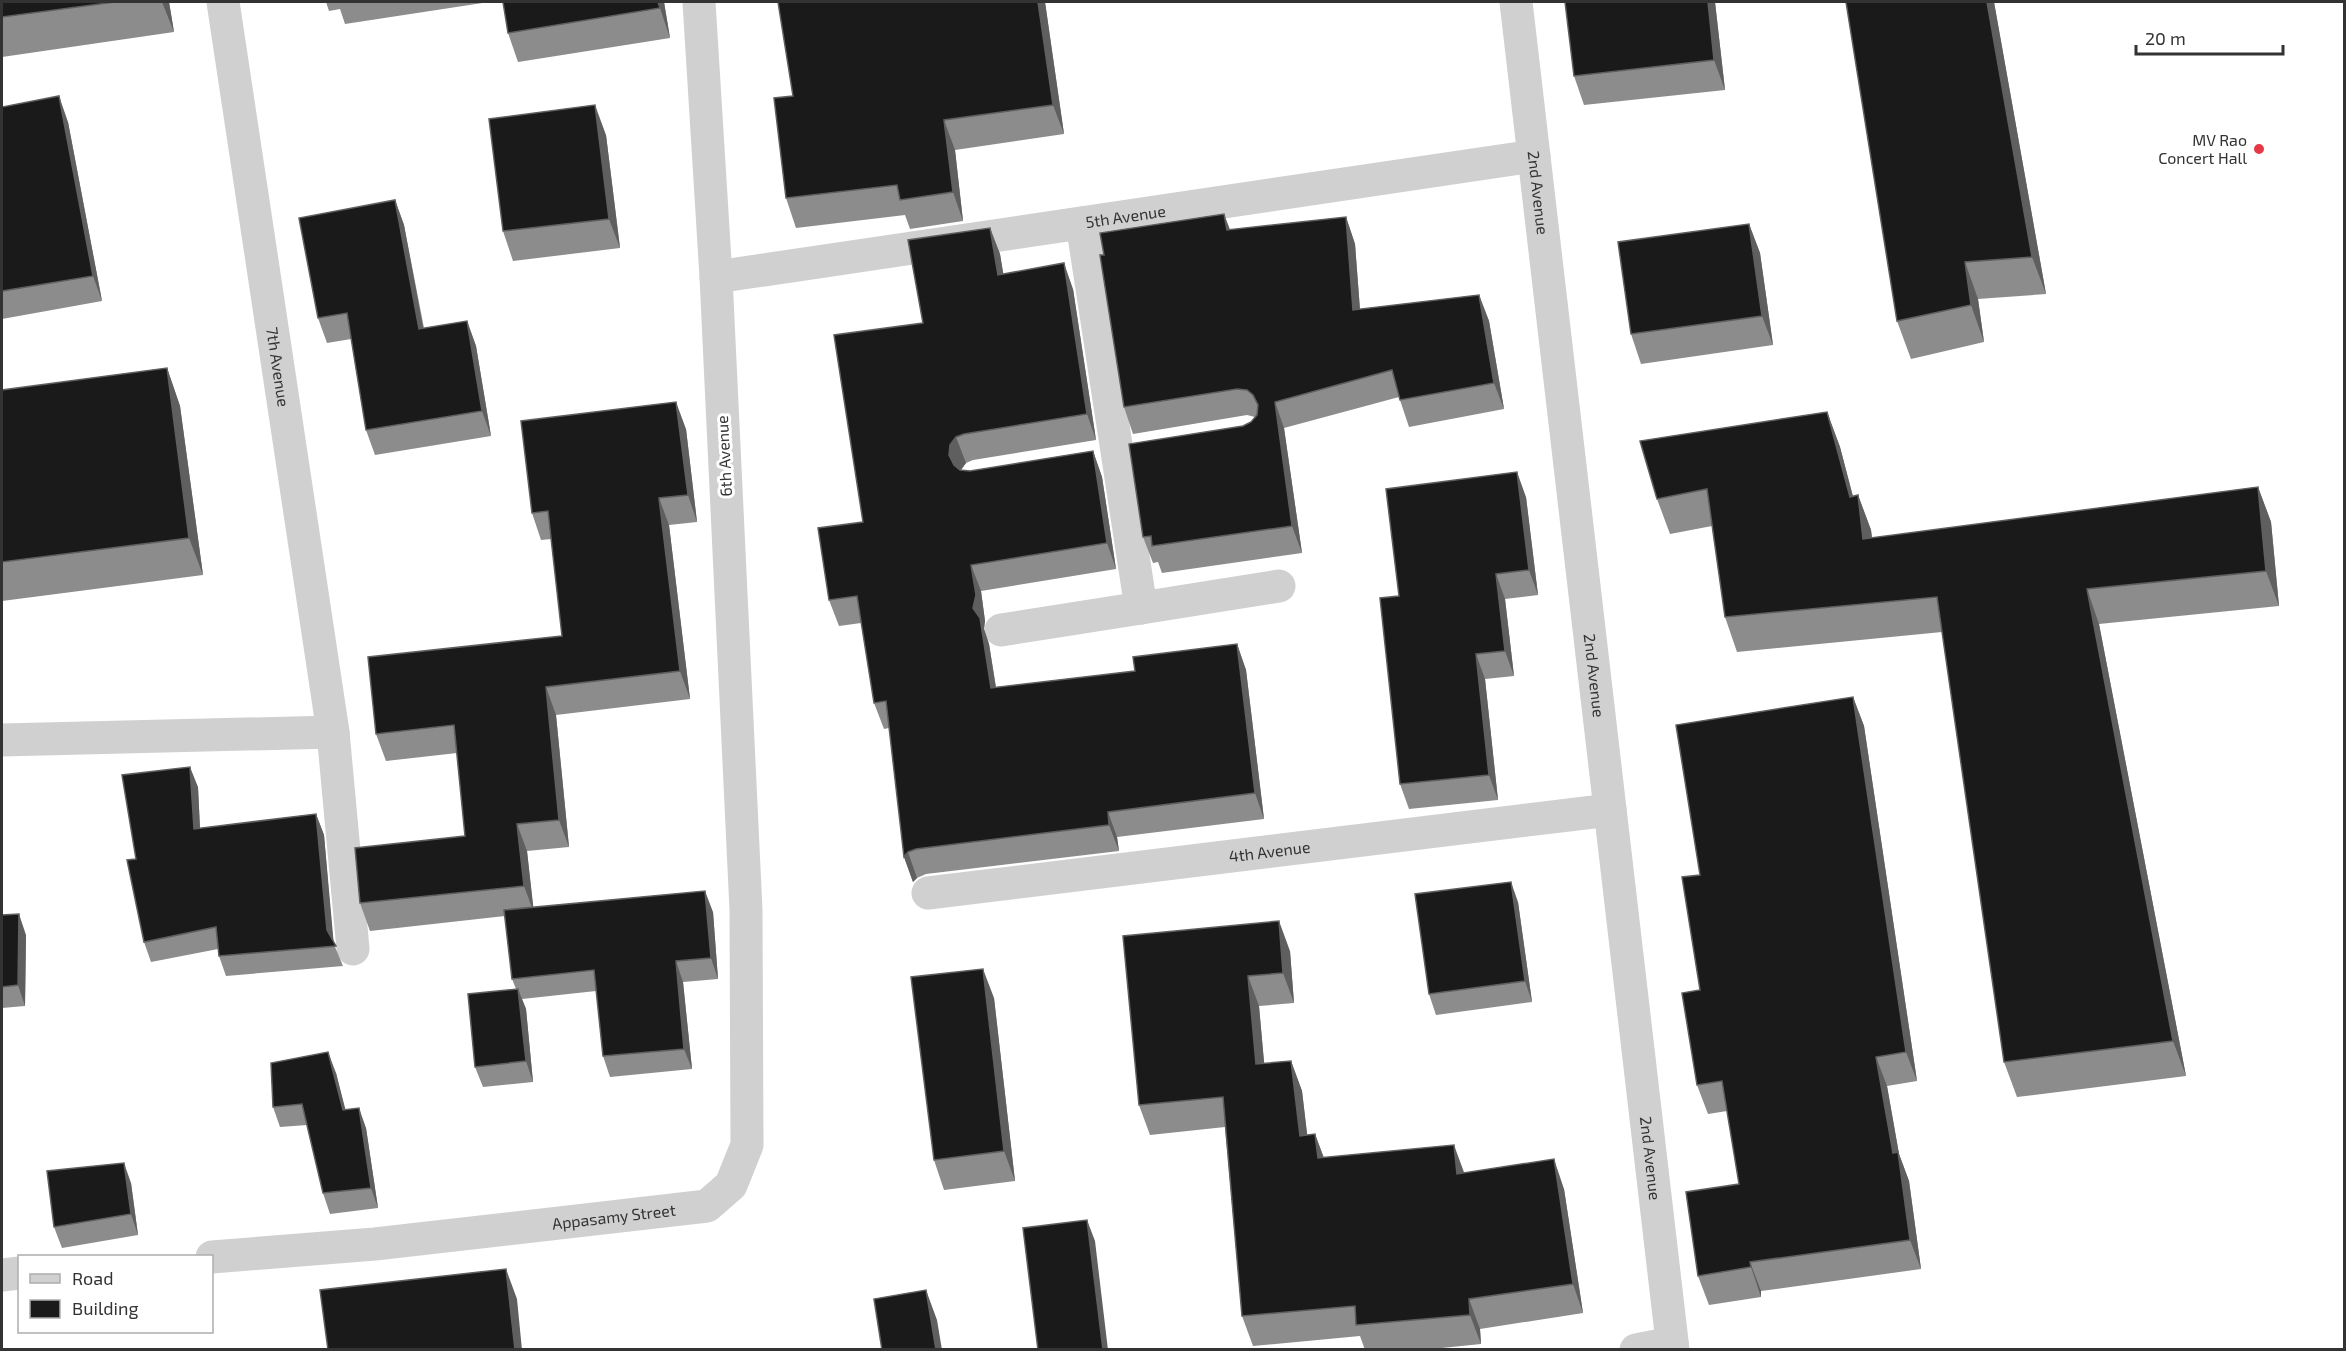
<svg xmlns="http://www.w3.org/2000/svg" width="2346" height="1351" viewBox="0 0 2346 1351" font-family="'Exo 2',sans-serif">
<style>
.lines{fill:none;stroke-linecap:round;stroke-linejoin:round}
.street{stroke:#d0d0d0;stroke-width:33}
.wall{fill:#8c8c8c}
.shaded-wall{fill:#5f5f5f}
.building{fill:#1a1a1a;stroke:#5f5f5f;stroke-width:1.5}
.poi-dot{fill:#e63946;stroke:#fff;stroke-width:2}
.labels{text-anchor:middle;stroke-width:6;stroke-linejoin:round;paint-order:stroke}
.poi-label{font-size:16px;fill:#333;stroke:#fff;text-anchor:end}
.street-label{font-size:16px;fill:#333;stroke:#fff}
</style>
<rect width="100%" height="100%" fill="#fff"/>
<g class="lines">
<!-- street -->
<g class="street">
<path id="s1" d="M 223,2 L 333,732 L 353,949"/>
<path id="s2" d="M 1516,2 L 1673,1350"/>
<path id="s3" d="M 716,277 L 1534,156"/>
<path d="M 1141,608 L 1279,586"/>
<path d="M 1001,630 L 1141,608 L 1082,223"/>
<path d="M 2,740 L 333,732"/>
<path id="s4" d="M 928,893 L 1610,810"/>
<path id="s5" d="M 212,1257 L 375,1244 L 707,1206 L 731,1185 L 747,1145 L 746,910 L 716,277 L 699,2"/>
<path d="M 2,1275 L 20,1273"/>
<path d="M 1636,1350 L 1672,1343"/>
</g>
</g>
<!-- wall -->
<path class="wall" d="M 2,2 L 169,2 L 174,32 L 2,57 Z
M 326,2 L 489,2 L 345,24 L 340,9 L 329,11 Z
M 503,2 L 664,2 L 670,38 L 518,62 L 508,33 Z
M 1045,2 L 1064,134 L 955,150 L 963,221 L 910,229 L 905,215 L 796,228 L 786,198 L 793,96 Z
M 1715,2 L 1725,90 L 1584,105 L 1574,76 Z
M 1846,2 L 1994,2 L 2046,294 L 1978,299 L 1984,342 L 1911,359 L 1897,321 Z
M 2,107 L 68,122 L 102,301 L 2,319 Z
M 606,135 L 620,248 L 513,261 L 503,231 Z
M 395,200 L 404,225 L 424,328 L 467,321 L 476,346 L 491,436 L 375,455 L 366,430 L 351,339 L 327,343 L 318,318 Z
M 1346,217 L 1355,244 L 1360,309 L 1479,295 L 1489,321 L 1504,409 L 1409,427 L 1399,397 L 1284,428 L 1302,553 L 1162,573 L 1158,562 L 1153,563 L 1143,537 L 1243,426 L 1251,422 L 1255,417 L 1247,415 L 1133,434 L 1124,407 L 1230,230 Z
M 1749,224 L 1760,253 L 1773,345 L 1641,364 L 1631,334 Z
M 990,228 L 1000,254 L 1003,274 L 1073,289 L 1096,440 L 973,460 L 966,463 L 961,470 L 970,471 L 1093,451 L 1102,477 L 1116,569 L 981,591 L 985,621 L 984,629 L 989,644 L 996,687 L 1135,671 L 1237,644 L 1246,670 L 1264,819 L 1117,837 L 1119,851 L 926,874 L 917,878 L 913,882 L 904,857 L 889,728 L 884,729 L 874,703 L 861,623 L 839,626 L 829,600 L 863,522 L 923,323 Z
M 167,368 L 180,406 L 203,575 L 2,601 L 2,390 Z
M 1827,412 L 1840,447 L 1853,496 L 1858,495 L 1871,530 L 1872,538 L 2258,487 L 2271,522 L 2279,606 L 2099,624 L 2186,1076 L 2017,1097 L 2004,1062 L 1942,632 L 1737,652 L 1725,617 L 1712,526 L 1670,534 L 1657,499 Z
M 686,429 L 697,522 L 669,525 L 690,699 L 556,715 L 569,847 L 527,851 L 533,907 L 713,912 L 718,979 L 683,982 L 692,1069 L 610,1077 L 603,1056 L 596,991 L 522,999 L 526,1009 L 533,1082 L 483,1087 L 475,1067 L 516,989 L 512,979 L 505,916 L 370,931 L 360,903 L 465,836 L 457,753 L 386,761 L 376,734 L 562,636 L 551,539 L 541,540 L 532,513 Z
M 1526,497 L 1538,595 L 1505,599 L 1514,676 L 1485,679 L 1498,800 L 1409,809 L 1400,784 L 1399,596 Z
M 1853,697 L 1864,726 L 1917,1081 L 1887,1086 L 1899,1154 L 1909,1181 L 1921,1269 L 1761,1291 L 1761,1297 L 1709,1305 L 1698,1276 L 1739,1184 L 1727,1111 L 1708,1114 L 1697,1085 L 1700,990 L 1700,875 Z
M 198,787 L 200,828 L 316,814 L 324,835 L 333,942 L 343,966 L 226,976 L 219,956 L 218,949 L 151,962 L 144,942 L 136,859 Z
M 1518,902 L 1532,1002 L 1436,1015 L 1429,994 Z
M 2,915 L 26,935 L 25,1006 L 2,1008 Z
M 1123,936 L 1290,951 L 1294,1003 L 1259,1006 L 1264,1064 L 1291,1061 L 1302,1091 L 1307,1135 L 1315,1134 L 1324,1158 L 1464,1172 L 1564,1189 L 1583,1313 L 1480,1329 L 1481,1344 L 1422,1350 L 1365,1350 L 1360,1336 L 1253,1346 L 1242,1316 L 1225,1127 L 1150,1135 L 1139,1105 Z
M 994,998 L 1015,1181 L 944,1190 L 934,1160 Z
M 336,1073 L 345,1110 L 366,1128 L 378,1208 L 330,1214 L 323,1193 L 307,1125 L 280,1127 L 273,1107 Z
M 131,1183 L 138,1235 L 62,1248 L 54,1227 Z"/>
<!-- shaded-wall -->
<path class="shaded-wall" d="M 162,2 L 169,2 L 174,32 Z
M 658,2 L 664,2 L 670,38 Z
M 1038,2 L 1045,2 L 1064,134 L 1053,105 Z
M 1708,2 L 1715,2 L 1725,90 L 1714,60 Z
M 1987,2 L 1994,2 L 2046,294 L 2032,257 Z
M 59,96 L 68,122 L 102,301 L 93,276 Z
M 595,105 L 606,135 L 620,248 L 609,219 Z
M 944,120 L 955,150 L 963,221 L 953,192 Z
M 395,200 L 404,225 L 428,354 L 419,329 Z
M 1224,214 L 1234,240 L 1227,230 Z
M 1346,217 L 1355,244 L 1362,337 L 1353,310 Z
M 1749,224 L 1760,253 L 1773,345 L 1762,316 Z
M 990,228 L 1000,254 L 1008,301 L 998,275 Z
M 1965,262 L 1978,299 L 1984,342 L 1971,305 Z
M 1064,263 L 1073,289 L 1096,440 L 1087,414 Z
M 1479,295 L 1489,321 L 1504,409 L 1494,383 Z
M 467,321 L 476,346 L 491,436 L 482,411 Z
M 167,368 L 180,406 L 203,575 L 189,538 Z
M 676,402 L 686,429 L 697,522 L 688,495 Z
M 1275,402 L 1284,428 L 1302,553 L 1292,526 Z
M 1827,412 L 1840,447 L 1862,532 L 1850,497 Z
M 956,437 L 966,463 L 960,471 L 958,480 L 949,455 L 950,445 Z
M 1093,451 L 1102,477 L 1116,569 L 1107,543 Z
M 1517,472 L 1526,497 L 1538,595 L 1529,570 Z
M 2258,487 L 2271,522 L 2279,606 L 2266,571 Z
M 1858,495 L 1871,530 L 1876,574 L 1863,539 Z
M 659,498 L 669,525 L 690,699 L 680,671 Z
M 971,565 L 981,591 L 985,621 L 984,629 L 989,644 L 1000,714 L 991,688 L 973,608 Z
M 1496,574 L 1505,599 L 1514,676 L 1505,651 Z
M 2087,589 L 2099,624 L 2186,1076 L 2173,1041 Z
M 1237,644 L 1246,670 L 1264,819 L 1255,793 Z
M 1476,654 L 1485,679 L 1498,800 L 1489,775 Z
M 546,687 L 556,715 L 569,847 L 559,820 Z
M 1853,697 L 1864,726 L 1917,1081 L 1906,1052 Z
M 190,767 L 198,787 L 201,850 L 194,829 Z
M 1108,812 L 1117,837 L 1119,851 L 1109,825 Z
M 316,814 L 324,835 L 334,946 L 327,930 Z
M 517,824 L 527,851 L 534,913 L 524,886 Z
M 908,852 L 917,878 L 913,882 L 904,857 Z
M 1511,882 L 1518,902 L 1532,1002 L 1525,981 Z
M 705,891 L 713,912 L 718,979 L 711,958 Z
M 19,914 L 26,935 L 25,1006 L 18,985 Z
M 1279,921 L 1290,951 L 1294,1003 L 1283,973 Z
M 676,961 L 683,982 L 692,1069 L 684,1049 Z
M 983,969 L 994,998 L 1015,1181 L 1004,1151 Z
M 1248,976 L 1259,1006 L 1267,1094 L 1256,1064 Z
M 518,989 L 526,1009 L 533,1082 L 526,1061 Z
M 328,1052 L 336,1073 L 351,1131 L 343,1110 Z
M 1876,1057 L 1887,1086 L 1899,1154 L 1909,1181 L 1921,1269 L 1910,1240 L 1893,1153 Z
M 1291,1061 L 1302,1091 L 1311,1166 L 1300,1136 Z
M 359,1108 L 366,1128 L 378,1208 L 371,1188 Z
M 1315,1134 L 1326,1164 L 1318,1158 Z
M 1454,1145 L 1465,1175 L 1457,1174 Z
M 1554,1159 L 1564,1189 L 1583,1313 L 1573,1284 Z
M 124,1163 L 131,1183 L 138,1235 L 131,1214 Z
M 1087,1220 L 1095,1241 L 1108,1350 L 1103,1350 Z
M 1750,1262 L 1761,1291 L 1761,1297 L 1751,1267 Z
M 506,1269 L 517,1299 L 522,1350 L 515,1350 Z
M 926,1290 L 937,1320 L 942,1350 L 936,1350 Z
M 1469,1299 L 1480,1329 L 1481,1344 L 1470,1315 Z"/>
<!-- building -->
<path class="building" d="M 2,2 L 115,2 L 2,17 Z
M 503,2 L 658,2 L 660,8 L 508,33 Z
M 778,2 L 1038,2 L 1053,105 L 944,120 L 953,192 L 900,200 L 897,185 L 786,198 L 774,98 L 793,96 Z
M 1565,2 L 1708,2 L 1714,60 L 1574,76 Z
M 1846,2 L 1987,2 L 2032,257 L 1965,262 L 1971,305 L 1897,321 Z
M 59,96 L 93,276 L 2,291 L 2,107 Z
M 595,105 L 609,219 L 503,231 L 489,119 Z
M 395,200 L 419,329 L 467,321 L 482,411 L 366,430 L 347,313 L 318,318 L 299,218 Z
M 1224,214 L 1227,230 L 1346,217 L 1353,310 L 1479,295 L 1494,383 L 1400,400 L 1392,370 L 1275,402 L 1292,526 L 1152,546 L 1151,536 L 1143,537 L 1129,444 L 1243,426 L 1251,422 L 1257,415 L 1258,405 L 1253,395 L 1247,390 L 1237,389 L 1124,407 L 1100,255 L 1104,255 L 1100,233 Z
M 1749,224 L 1762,316 L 1631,334 L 1618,242 Z
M 990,228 L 998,275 L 1064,263 L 1087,414 L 964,434 L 956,437 L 950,445 L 949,455 L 954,465 L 960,470 L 970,471 L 1093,451 L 1107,543 L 971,565 L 976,595 L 973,608 L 980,618 L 991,688 L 1135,671 L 1133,657 L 1237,644 L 1255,793 L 1108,812 L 1109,825 L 916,849 L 908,852 L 904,857 L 886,701 L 874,703 L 857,596 L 829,600 L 818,528 L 863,522 L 834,335 L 923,323 L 908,240 Z
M 167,368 L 189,538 L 2,562 L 2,390 Z
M 676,402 L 688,495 L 659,498 L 680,671 L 546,687 L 559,820 L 517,824 L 524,886 L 360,903 L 355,848 L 465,836 L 454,725 L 376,734 L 368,657 L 562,636 L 548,511 L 532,513 L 521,421 Z
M 1827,412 L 1850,497 L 1858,495 L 1863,539 L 2258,487 L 2266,571 L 2087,589 L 2173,1041 L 2004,1062 L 1937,597 L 1725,617 L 1707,489 L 1657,499 L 1640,441 Z
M 1517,472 L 1529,570 L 1496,574 L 1505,651 L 1476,654 L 1489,775 L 1400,784 L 1380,598 L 1399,596 L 1386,489 Z
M 1853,697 L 1906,1052 L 1876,1057 L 1893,1153 L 1898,1152 L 1910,1240 L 1750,1262 L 1751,1267 L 1698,1276 L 1686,1192 L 1739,1184 L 1722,1081 L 1697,1085 L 1682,993 L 1700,990 L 1682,877 L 1700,875 L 1676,725 Z
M 190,767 L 194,829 L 316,814 L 327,930 L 336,946 L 219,956 L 216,927 L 144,942 L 127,860 L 136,859 L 122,775 Z
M 1511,882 L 1525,981 L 1429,994 L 1415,894 Z
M 705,891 L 711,958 L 676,961 L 684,1049 L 603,1056 L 594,970 L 512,979 L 504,910 Z
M 19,914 L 18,985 L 2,987 L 2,915 Z
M 1279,921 L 1283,973 L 1248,976 L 1256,1064 L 1291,1061 L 1300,1136 L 1315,1134 L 1318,1158 L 1454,1145 L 1457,1174 L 1554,1159 L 1573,1284 L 1469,1299 L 1470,1315 L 1356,1325 L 1355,1306 L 1242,1316 L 1223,1097 L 1139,1105 L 1123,936 Z
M 983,969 L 1004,1151 L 934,1160 L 911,977 Z
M 518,989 L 526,1061 L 475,1067 L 468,994 Z
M 328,1052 L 343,1110 L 359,1108 L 371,1188 L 323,1193 L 302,1104 L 273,1107 L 271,1063 Z
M 124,1163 L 131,1214 L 54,1227 L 47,1171 Z
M 1087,1220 L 1103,1350 L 1038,1350 L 1023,1228 Z
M 506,1269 L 515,1350 L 328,1350 L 320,1290 Z
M 926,1290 L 936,1350 L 882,1350 L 874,1299 Z"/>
<!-- markers -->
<circle class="poi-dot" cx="2259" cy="149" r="6"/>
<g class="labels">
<!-- poi labels -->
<g class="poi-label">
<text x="2247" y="146">MV Rao<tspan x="2247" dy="18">Concert Hall</tspan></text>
</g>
<!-- street labels -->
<g class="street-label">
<text dy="6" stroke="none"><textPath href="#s2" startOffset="192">2nd Avenue</textPath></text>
<text dy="6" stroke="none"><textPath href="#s3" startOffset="414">5th Avenue</textPath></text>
<text dy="6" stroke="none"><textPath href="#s1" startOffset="369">7th Avenue</textPath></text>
<text transform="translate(724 456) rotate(-93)" y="6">6th Avenue</text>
<text dy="6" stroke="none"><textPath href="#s2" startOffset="678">2nd Avenue</textPath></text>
<text dy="6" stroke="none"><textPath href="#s4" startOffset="344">4th Avenue</textPath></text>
<text dy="6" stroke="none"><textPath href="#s2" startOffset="1164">2nd Avenue</textPath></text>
<text dy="6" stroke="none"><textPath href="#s5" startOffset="404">Appasamy Street</textPath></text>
</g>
</g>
<!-- border -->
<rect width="2346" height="1351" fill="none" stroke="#333333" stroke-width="6"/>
<!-- legend -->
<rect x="18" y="1255" width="195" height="78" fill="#ffffff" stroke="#adadad" stroke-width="1.5"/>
<rect x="30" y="1274" width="30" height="9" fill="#d0d0d0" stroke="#adadad" stroke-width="1.5"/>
<text x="72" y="1285" font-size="18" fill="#333333">Road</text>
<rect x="30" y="1300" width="30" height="18" fill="#1a1a1a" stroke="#adadad" stroke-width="1.5"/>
<text x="72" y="1315" font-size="18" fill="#333333">Building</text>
<!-- scale -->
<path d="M2136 45v9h147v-9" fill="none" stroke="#333333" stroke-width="3"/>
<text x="2145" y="45" font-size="18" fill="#333333" stroke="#ffffff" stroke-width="4.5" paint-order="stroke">20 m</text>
</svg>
